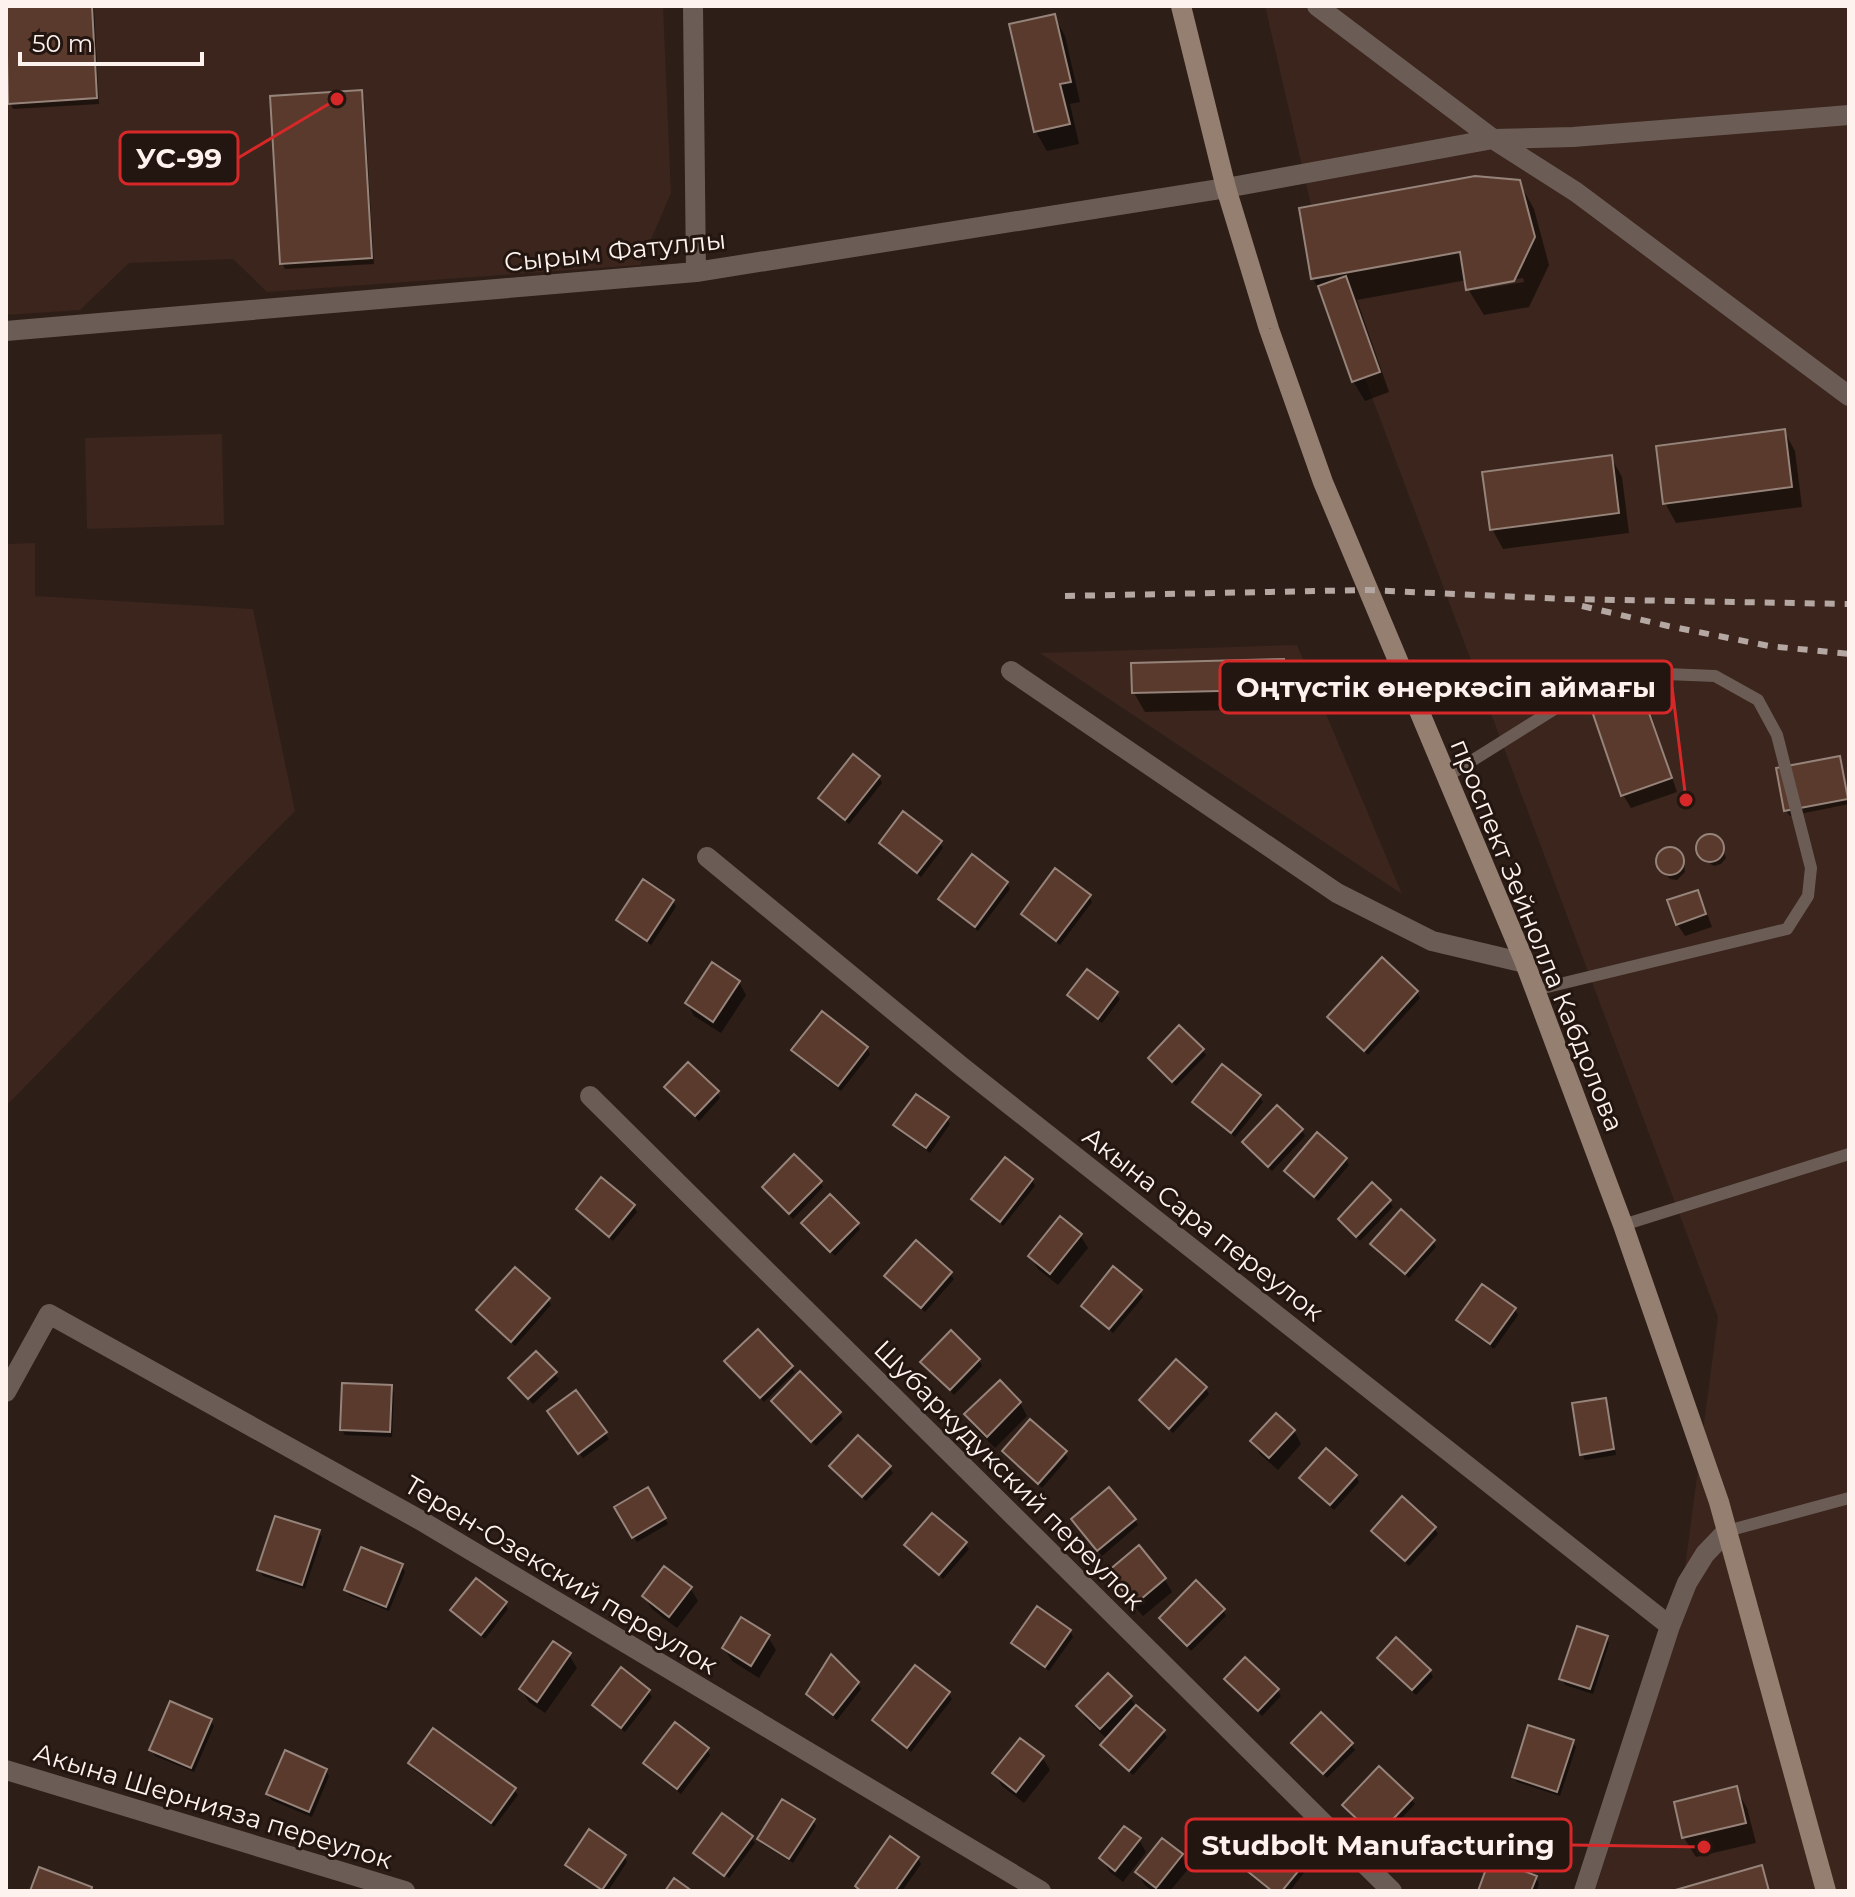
<svg xmlns="http://www.w3.org/2000/svg" width="1855" height="1897" viewBox="0 0 1855 1897" font-family="Montserrat,sans-serif">
<style>
.built{fill:#3b251c}
.shadow{fill:#0007;fill-rule:evenodd}
.building{fill:#593a2d;stroke:#96837a;stroke-width:2}
.lines{fill:none;stroke-linecap:round;stroke-linejoin:round}
.service{stroke:#6b5d55;stroke-width:12}
.minor{stroke:#6b5d55;stroke-width:20}
.secondary{stroke:#957f71;stroke-width:20}
.rail{stroke:#b5a8a3;stroke-width:6;stroke-dasharray:10 10;stroke-linecap:butt}
.labels{text-anchor:middle;stroke-width:6;stroke-linejoin:round;paint-order:stroke}
.street-label{font-size:26px;fill:#fdf2ee;stroke:#23150f}
.leader{fill:none;stroke:#d62828;stroke-width:3}
.callout-dot{fill:#d62828;stroke:#23150f;stroke-width:3}
.callout{fill:#23150f;stroke:#d62828;stroke-width:3}
.callout-label{font-size:28px;text-anchor:middle;font-weight:bold;fill:#fdf2ee}
</style>
<rect width="100%" height="100%" fill="#2d1e18"/>
<!-- built -->
<path class="built" d="M 6,6 L 663,6 L 671,193 L 640,265 L 267,292 L 233,259 L 129,263 L 80,310 L 6,315 Z
M 1265,6 L 1849,6 L 1849,1891 L 1595,1891 L 1676,1635 L 1718,1317 L 1329,283 Z
M 222,434 L 224,525 L 87,529 L 85,438 Z
M 35,543 L 35,596 L 253,609 L 295,811 L 6,1106 L 6,544 Z
M 1297,645 L 1402,894 L 1040,653 Z"/>
<!-- shadow -->
<path class="shadow" d="M 6,6 L 94,6 L 99,104 L 13,109 L 10,103 Z
M 1054,16 L 1065,36 L 1080,102 L 1070,104 L 1079,144 L 1047,151 L 1036,132 Z
M 361,92 L 364,98 L 374,264 L 285,269 L 282,263 Z
M 1519,182 L 1534,209 L 1549,265 L 1529,307 L 1484,315 L 1468,289 L 1467,280 L 1357,300 L 1389,392 L 1365,401 L 1353,381 L 1325,299 L 1313,279 L 1301,210 ZM 1523,278 L 1524,282 L 1475,290 L 1475,286 Z
M 1784,431 L 1795,451 L 1802,507 L 1676,523 L 1665,503 Z
M 1611,457 L 1622,477 L 1629,533 L 1503,549 L 1492,529 Z
M 1283,661 L 1294,680 L 1295,690 L 1274,691 L 1275,709 L 1145,712 L 1134,693 Z
M 1642,699 L 1650,711 L 1677,792 L 1631,808 L 1623,795 L 1595,715 Z
M 1839,758 L 1842,764 L 1849,804 L 1790,816 L 1786,811 L 1778,770 Z
M 879,777 L 882,783 L 849,824 L 823,804 L 820,798 Z
M 1712,836 L 1719,840 L 1726,858 L 1721,864 L 1714,866 L 1704,860 L 1699,846 L 1705,837 Z
M 881,843 L 940,843 L 943,848 L 921,877 L 885,849 Z
M 1668,850 L 1675,851 L 1684,863 L 1685,872 L 1677,880 L 1670,879 L 1660,868 L 1659,856 Z
M 1007,883 L 1010,889 L 978,931 L 944,905 L 940,899 Z
M 1697,892 L 1704,905 L 1712,927 L 1685,936 L 1677,924 Z
M 1089,896 L 1092,902 L 1060,945 L 1027,920 L 1023,915 Z
M 673,901 L 676,907 L 651,945 L 622,925 L 618,920 Z
M 739,982 L 746,995 L 721,1033 L 694,1016 L 687,1003 Z
M 1417,992 L 1420,998 L 1368,1055 L 1333,1023 L 1329,1017 Z
M 1116,994 L 1120,999 L 1102,1023 L 1073,1001 L 1069,995 Z
M 867,1048 L 870,1054 L 841,1091 L 797,1056 L 793,1051 Z
M 1202,1050 L 1206,1055 L 1176,1086 L 1153,1064 L 1150,1058 Z
M 666,1088 L 717,1092 L 720,1098 L 699,1121 L 670,1093 Z
M 1260,1097 L 1263,1102 L 1235,1137 L 1198,1108 L 1195,1102 Z
M 1277,1108 L 1302,1131 L 1305,1136 L 1272,1171 L 1248,1148 L 1245,1142 Z
M 947,1119 L 950,1124 L 930,1153 L 899,1131 L 896,1125 Z
M 1346,1159 L 1349,1165 L 1318,1201 L 1289,1177 L 1286,1171 Z
M 1032,1180 L 1035,1186 L 1003,1226 L 977,1205 L 974,1200 Z
M 820,1182 L 823,1187 L 793,1219 L 767,1193 L 764,1188 Z
M 1389,1201 L 1393,1207 L 1360,1241 L 1343,1224 L 1340,1219 Z
M 634,1206 L 637,1212 L 613,1241 L 581,1215 L 578,1209 Z
M 803,1223 L 857,1224 L 860,1229 L 835,1256 L 807,1229 Z
M 1080,1235 L 1088,1248 L 1058,1285 L 1038,1269 L 1030,1256 Z
M 1433,1241 L 1436,1247 L 1409,1278 L 1376,1249 L 1373,1244 Z
M 950,1274 L 954,1279 L 925,1312 L 890,1282 L 887,1276 Z
M 1140,1291 L 1143,1297 L 1113,1333 L 1087,1311 L 1083,1306 Z
M 548,1299 L 551,1305 L 515,1346 L 482,1315 L 478,1310 Z
M 1515,1310 L 1518,1315 L 1494,1349 L 1462,1326 L 1458,1320 Z
M 536,1354 L 559,1379 L 533,1404 L 510,1378 Z
M 979,1360 L 982,1366 L 954,1395 L 926,1367 Z
M 727,1362 L 791,1367 L 795,1372 L 764,1402 Z
M 1176,1362 L 1206,1389 L 1209,1394 L 1173,1433 L 1144,1406 L 1141,1400 Z
M 391,1387 L 394,1393 L 392,1437 L 345,1435 L 342,1430 Z
M 576,1393 L 609,1439 L 583,1458 L 553,1417 Z
M 1605,1400 L 1608,1406 L 1616,1455 L 1585,1460 L 1582,1454 Z
M 773,1401 L 839,1413 L 843,1419 L 816,1446 L 776,1407 Z
M 1020,1403 L 1027,1416 L 995,1448 L 974,1427 L 967,1415 Z
M 1294,1431 L 1301,1444 L 1278,1470 L 1260,1454 L 1253,1441 Z
M 1004,1451 L 1065,1453 L 1068,1458 L 1042,1488 L 1007,1457 Z
M 831,1466 L 889,1467 L 893,1473 L 866,1501 L 834,1472 Z
M 1356,1476 L 1359,1482 L 1334,1510 L 1305,1484 L 1302,1478 Z
M 647,1490 L 668,1524 L 637,1542 L 616,1508 Z
M 1135,1520 L 1138,1525 L 1102,1556 L 1076,1525 Z
M 1434,1528 L 1438,1534 L 1409,1566 L 1377,1537 L 1373,1531 Z
M 318,1532 L 322,1537 L 305,1589 L 263,1576 L 259,1570 Z
M 965,1544 L 969,1549 L 943,1579 L 910,1551 L 907,1545 Z
M 1138,1548 L 1165,1580 L 1172,1592 L 1143,1616 L 1116,1585 L 1109,1572 Z
M 402,1566 L 405,1572 L 389,1611 L 349,1595 L 346,1590 Z
M 690,1588 L 698,1601 L 677,1628 L 652,1609 L 644,1596 Z
M 505,1604 L 508,1609 L 485,1639 L 456,1616 L 452,1611 Z
M 1223,1610 L 1226,1616 L 1191,1651 L 1165,1624 Z
M 1070,1631 L 1073,1637 L 1049,1671 L 1017,1649 L 1013,1643 Z
M 768,1637 L 776,1650 L 759,1678 L 732,1661 L 724,1648 Z
M 1606,1637 L 1609,1643 L 1593,1694 L 1565,1685 L 1562,1679 Z
M 569,1655 L 577,1668 L 545,1713 L 529,1702 L 521,1689 Z
M 1379,1658 L 1430,1671 L 1433,1677 L 1416,1695 L 1382,1664 Z
M 1245,1659 L 1278,1691 L 1281,1696 L 1262,1716 L 1230,1684 L 1226,1679 Z
M 858,1683 L 861,1689 L 837,1720 L 811,1699 L 808,1694 Z
M 648,1691 L 652,1697 L 625,1732 L 598,1711 L 595,1705 Z
M 948,1693 L 952,1699 L 911,1752 L 878,1726 L 874,1721 Z
M 1130,1697 L 1136,1707 L 1163,1732 L 1167,1737 L 1133,1775 L 1106,1751 L 1103,1745 L 1108,1740 L 1086,1719 L 1079,1706 Z
M 1321,1715 L 1351,1745 L 1355,1750 L 1327,1778 L 1297,1749 L 1294,1743 Z
M 210,1721 L 214,1726 L 194,1772 L 155,1756 L 152,1750 Z
M 1572,1742 L 1576,1747 L 1560,1796 L 1517,1782 L 1514,1776 Z
M 707,1749 L 710,1755 L 681,1794 L 649,1769 L 645,1763 Z
M 1042,1757 L 1050,1770 L 1024,1803 L 1002,1786 L 995,1773 Z
M 410,1763 L 514,1790 L 518,1795 L 494,1827 L 413,1769 Z
M 326,1770 L 329,1776 L 312,1817 L 271,1800 L 268,1794 Z
M 1736,1789 L 1747,1808 L 1756,1843 L 1696,1857 L 1684,1838 L 1676,1803 Z
M 1411,1799 L 1415,1804 L 1380,1841 L 1348,1811 L 1345,1805 Z
M 813,1820 L 816,1826 L 793,1863 L 762,1844 L 759,1839 Z
M 751,1837 L 755,1843 L 729,1878 L 697,1854 L 697,1856 L 695,1854 Z
M 1139,1840 L 1146,1852 L 1123,1882 L 1109,1871 L 1102,1858 Z
M 1227,1853 L 1303,1865 L 1306,1870 L 1290,1891 L 1270,1891 L 1231,1859 Z
M 1181,1855 L 1189,1868 L 1170,1891 L 1152,1891 L 1145,1885 L 1137,1872 Z
M 624,1856 L 627,1862 L 608,1891 L 601,1891 L 570,1870 L 567,1865 Z
M 918,1858 L 921,1864 L 902,1891 L 860,1891 L 857,1886 Z
M 1536,1878 L 1539,1884 L 1536,1891 L 1480,1891 Z"/>
<!-- building -->
<path class="building" d="M 6,6 L 92,6 L 97,98 L 8,104 Z
M 1055,14 L 1071,82 L 1060,84 L 1070,124 L 1034,132 L 1009,24 Z
M 362,90 L 372,258 L 280,264 L 270,96 Z
M 1475,176 L 1520,180 L 1535,237 L 1514,281 L 1466,290 L 1460,252 L 1311,279 L 1299,208 Z
M 1346,276 L 1380,372 L 1352,382 L 1318,286 Z
M 1785,429 L 1792,487 L 1663,504 L 1656,446 Z
M 1612,455 L 1619,513 L 1490,530 L 1482,472 Z
M 1284,659 L 1284,671 L 1264,671 L 1264,690 L 1132,693 L 1131,663 Z
M 1643,696 L 1672,778 L 1621,796 L 1593,714 Z
M 853,754 L 880,776 L 845,820 L 818,798 Z
M 1840,756 L 1848,799 L 1784,811 L 1776,768 Z
M 903,811 L 942,841 L 917,873 L 879,843 Z
M1696 848a14 14 0 1 1 28 0a14 14 0 1 1-28 0Z
M1656 861a14 14 0 1 1 28 0a14 14 0 1 1-28 0Z
M 972,854 L 1008,882 L 975,927 L 938,899 Z
M 1055,868 L 1091,895 L 1056,941 L 1021,914 Z
M 643,879 L 674,900 L 647,941 L 616,920 Z
M 1698,890 L 1706,914 L 1676,925 L 1667,900 Z
M 1382,957 L 1418,991 L 1364,1051 L 1327,1017 Z
M 712,962 L 740,981 L 713,1022 L 685,1003 Z
M 1087,969 L 1118,992 L 1098,1019 L 1067,995 Z
M 822,1011 L 868,1047 L 838,1086 L 791,1050 Z
M 1179,1025 L 1204,1049 L 1172,1082 L 1148,1058 Z
M 688,1062 L 719,1091 L 695,1116 L 664,1087 Z
M 1222,1064 L 1261,1095 L 1231,1133 L 1192,1102 Z
M 916,1094 L 949,1117 L 926,1148 L 893,1125 Z
M 1277,1105 L 1303,1129 L 1268,1167 L 1242,1142 Z
M 1317,1132 L 1347,1158 L 1314,1197 L 1284,1171 Z
M 794,1154 L 822,1181 L 789,1214 L 762,1187 Z
M 1005,1157 L 1033,1179 L 1000,1222 L 971,1199 Z
M 601,1177 L 635,1205 L 609,1237 L 576,1209 Z
M 1372,1182 L 1391,1200 L 1356,1237 L 1338,1219 Z
M 830,1194 L 859,1223 L 830,1252 L 801,1223 Z
M 1401,1209 L 1435,1240 L 1405,1274 L 1370,1244 Z
M 1060,1216 L 1082,1234 L 1050,1274 L 1028,1256 Z
M 916,1240 L 952,1272 L 921,1308 L 884,1276 Z
M 1113,1266 L 1142,1290 L 1109,1329 L 1081,1306 Z
M 515,1267 L 550,1298 L 511,1342 L 476,1310 Z
M 1482,1284 L 1516,1308 L 1490,1344 L 1456,1320 Z
M 758,1329 L 793,1366 L 760,1398 L 724,1361 Z
M 951,1330 L 980,1359 L 950,1390 L 920,1362 Z
M 536,1351 L 557,1372 L 528,1399 L 508,1378 Z
M 1176,1359 L 1207,1387 L 1169,1429 L 1139,1400 Z
M 800,1371 L 841,1412 L 811,1442 L 771,1401 Z
M 1000,1380 L 1021,1402 L 987,1437 L 964,1414 Z
M 342,1383 L 392,1385 L 390,1432 L 340,1430 Z
M 576,1390 L 607,1432 L 578,1454 L 547,1411 Z
M 1606,1398 L 1614,1449 L 1580,1455 L 1572,1403 Z
M 1276,1413 L 1295,1430 L 1269,1458 L 1250,1441 Z
M 1030,1419 L 1067,1451 L 1038,1484 L 1002,1451 Z
M 858,1435 L 891,1466 L 862,1497 L 829,1466 Z
M 1326,1448 L 1357,1475 L 1330,1505 L 1299,1478 Z
M 648,1487 L 666,1518 L 632,1538 L 614,1507 Z
M 1109,1487 L 1136,1519 L 1097,1551 L 1071,1519 Z
M 1402,1496 L 1436,1527 L 1405,1561 L 1371,1531 Z
M 932,1513 L 967,1542 L 939,1575 L 904,1545 Z
M 275,1516 L 320,1530 L 302,1585 L 257,1570 Z
M 1139,1545 L 1166,1578 L 1134,1605 L 1107,1572 Z
M 361,1547 L 403,1564 L 386,1607 L 344,1590 Z
M 664,1566 L 692,1587 L 669,1617 L 642,1596 Z
M 476,1578 L 507,1602 L 481,1635 L 450,1610 Z
M 1196,1580 L 1225,1609 L 1187,1646 L 1159,1618 Z
M 1037,1606 L 1071,1630 L 1045,1667 L 1011,1643 Z
M 741,1617 L 770,1635 L 751,1666 L 722,1648 Z
M 1577,1626 L 1608,1636 L 1590,1689 L 1559,1679 Z
M 1396,1637 L 1431,1670 L 1412,1690 L 1377,1658 Z
M 553,1641 L 571,1653 L 537,1702 L 519,1689 Z
M 831,1654 L 859,1682 L 833,1715 L 806,1694 Z
M 1245,1657 L 1279,1689 L 1258,1711 L 1224,1679 Z
M 915,1665 L 950,1692 L 907,1748 L 872,1720 Z
M 621,1667 L 650,1690 L 621,1728 L 592,1705 Z
M 1108,1673 L 1132,1696 L 1100,1729 L 1076,1706 Z
M 170,1701 L 212,1719 L 191,1768 L 149,1750 Z
M 1136,1705 L 1165,1730 L 1129,1771 L 1100,1745 Z
M 1321,1712 L 1353,1743 L 1323,1774 L 1291,1743 Z
M 675,1722 L 709,1748 L 677,1789 L 643,1763 Z
M 1528,1725 L 1574,1740 L 1557,1792 L 1512,1777 Z
M 433,1728 L 516,1788 L 491,1823 L 408,1763 Z
M 1020,1738 L 1044,1756 L 1016,1792 L 992,1773 Z
M 285,1750 L 327,1769 L 309,1812 L 266,1794 Z
M 1379,1766 L 1413,1798 L 1376,1837 L 1342,1805 Z
M 1737,1786 L 1746,1823 L 1682,1838 L 1674,1802 Z
M 782,1799 L 815,1819 L 789,1859 L 757,1839 Z
M 722,1813 L 753,1836 L 724,1876 L 693,1853 Z
M 1252,1821 L 1305,1863 L 1282,1891 L 1272,1891 L 1225,1853 Z
M 1124,1826 L 1141,1838 L 1115,1871 L 1099,1858 Z
M 589,1829 L 626,1855 L 602,1890 L 565,1865 Z
M 890,1836 L 919,1857 L 895,1891 L 861,1891 L 855,1886 Z
M 1162,1838 L 1183,1854 L 1156,1888 L 1135,1872 Z
M 1490,1858 L 1537,1876 L 1531,1891 L 1478,1891 Z
M 1762,1865 L 1769,1891 L 1672,1891 Z
M 39,1867 L 92,1887 L 91,1891 L 30,1891 Z
M 674,1878 L 692,1891 L 665,1891 Z"/>
<g class="lines">
<!-- service -->
<path class="service" d="M 1446,777 L 1561,705 L 1642,673 L 1715,676 L 1758,700 L 1777,735 L 1811,868 L 1808,896 L 1787,929 L 1535,990
M 1623,1225 L 1849,1154
M 1727,1531 L 1849,1498"/>
<!-- minor -->
<path class="minor" d="M 693,6 L 696,272
M 1317,6 L 1493,139 L 1576,192 L 1849,396
M 6,331 L 696,272 L 1226,188 L 1493,139 L 1573,137 L 1849,115
M 1011,671 L 1337,893 L 1432,941 L 1525,963
M 707,857 L 962,1067 L 1670,1626
M 590,1096 L 1392,1891
M 6,1392 L 49,1314 L 420,1520 L 1041,1891
M 6,1770 L 405,1891
M 1584,1891 L 1670,1626 L 1687,1583 L 1705,1554 L 1727,1531"/>
<!-- secondary -->
<path class="secondary" d="M 1181,6 L 1226,188 L 1269,329 L 1323,482 L 1525,963 L 1623,1225 L 1719,1502 L 1826,1891"/>
<!-- rail -->
<path class="rail" d="M 1065,596 L 1367,590 L 1565,599 L 1849,604
M 1582,606 L 1668,626 L 1769,646 L 1849,654"/>
</g>
<g class="labels">
<!-- street labels -->
<g class="street-label">
<text transform="translate(615 251) rotate(-6)" y="9">Сырым Фатуллы</text>
<text transform="translate(1537 935) rotate(68)" y="9">проспект Зейнолла Кабдолова</text>
<text transform="translate(1203 1224) rotate(38)" y="9">Акына Сара переулок</text>
<text transform="translate(1009 1475) rotate(45)" y="9">Шубаркудукский переулок</text>
<text transform="translate(561 1575) rotate(31)" y="9">Терен-Озекский переулок</text>
<text transform="translate(213 1806) rotate(17)" y="9">Акына Шернияза переулок</text>
</g>
</g>
<!-- callouts -->
<path class="leader" d="M337 99L238 158M1686 800L1672 687M1704 1847L1571 1845"/>
<g class="callout-dot">
<circle cx="337" cy="99" r="8"/>
<circle cx="1686" cy="800" r="8"/>
<circle cx="1704" cy="1847" r="8"/>
</g>
<g class="callout">
<rect x="120" y="132" width="118" height="52" rx="8"/>
<rect x="1220" y="661" width="452" height="52" rx="8"/>
<rect x="1186" y="1819" width="385" height="52" rx="8"/>
</g>
<g class="callout-label">
<text x="179" y="168">УС-99</text>
<text x="1446" y="697">Оңтүстік өнеркәсіп аймағы</text>
<text x="1378" y="1855">Studbolt Manufacturing</text>
</g>
<!-- border -->
<rect width="1855" height="1897" fill="none" stroke="#fdf2ee" stroke-width="16"/>
<!-- scale -->
<path d="M20 52v12h182v-12" fill="none" stroke="#fdf2ee" stroke-width="4"/>
<text x="32" y="52" font-size="24" fill="#fdf2ee" stroke="#23150f" stroke-width="6" paint-order="stroke">50 m</text>
</svg>
